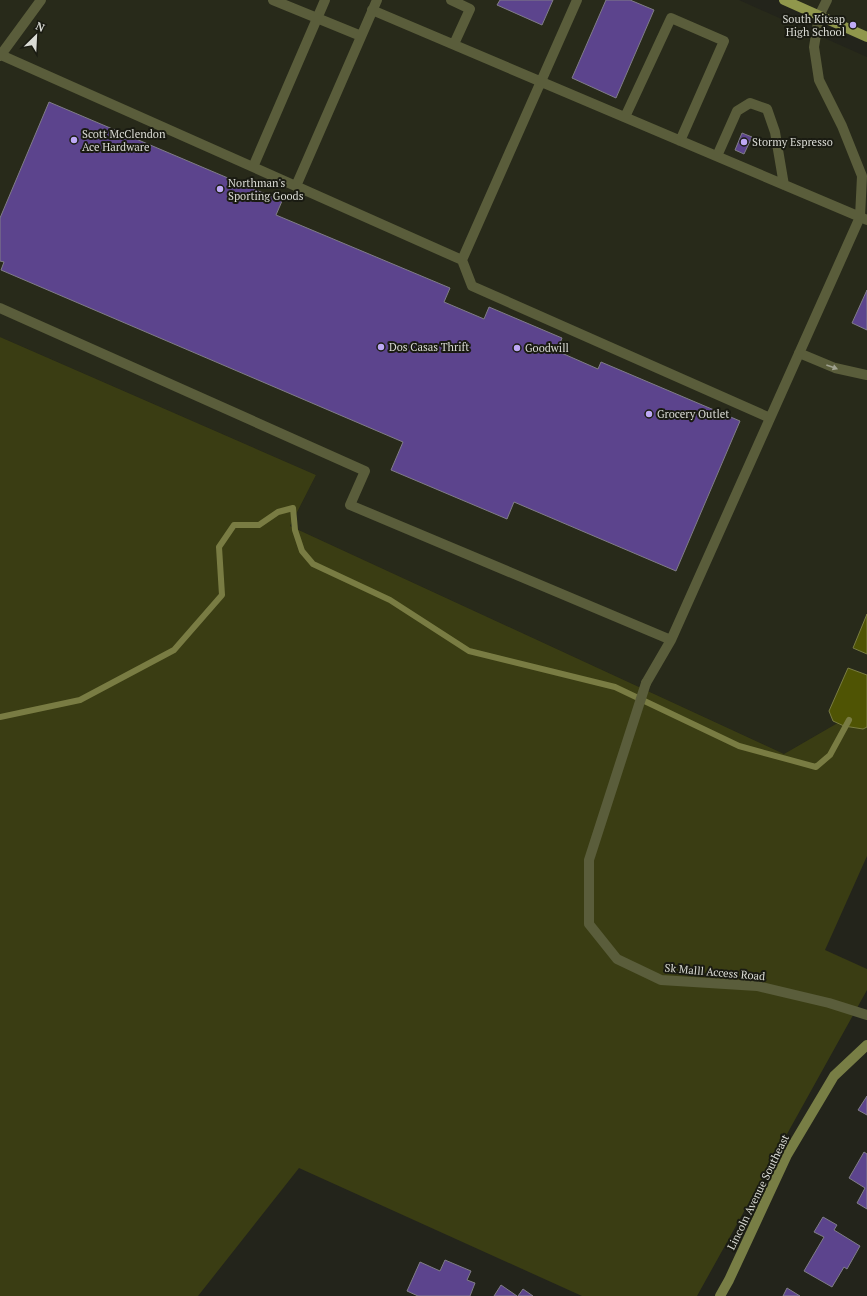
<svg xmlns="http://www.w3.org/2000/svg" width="867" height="1296" viewBox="0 0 867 1296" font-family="'PT Serif',serif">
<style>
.built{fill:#282a1a}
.green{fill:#3a3d13}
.water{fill:#4f5404;stroke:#797c43}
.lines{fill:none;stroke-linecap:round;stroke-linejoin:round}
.stream{stroke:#797c43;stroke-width:6}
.building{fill:#5c448d;stroke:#807d88}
.lane{stroke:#5a5d3b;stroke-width:10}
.street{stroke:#5a5d3b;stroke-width:10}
.secondary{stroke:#787e45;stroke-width:10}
.primary{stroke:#90974c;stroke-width:10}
.oneway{fill:#a0a290}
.poi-dot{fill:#bea9f5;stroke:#1a1b12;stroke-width:1.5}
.labels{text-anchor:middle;stroke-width:4;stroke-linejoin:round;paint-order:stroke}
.poi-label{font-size:11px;fill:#dadbd5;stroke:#1a1b12;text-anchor:start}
.street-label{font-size:11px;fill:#dadbd5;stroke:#1a1b12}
</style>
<rect width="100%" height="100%" fill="#23241b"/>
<!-- built -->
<path class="built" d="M 0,0 L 739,0 L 867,57 L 867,706 L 784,754 L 290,526 L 316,475 L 0,337 Z
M 784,0 L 867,0 L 867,37 Z"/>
<!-- green -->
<path class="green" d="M 0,337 L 316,475 L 290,526 L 784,754 L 867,706 L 867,856 L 825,950 L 867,969 L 867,990 L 697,1296 L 582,1296 L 299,1168 L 198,1296 L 0,1296 Z"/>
<!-- water -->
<path class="water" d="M 867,614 L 867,654 L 853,648 Z
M 848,668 L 867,675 L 867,727 L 863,729 L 844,726 L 833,721 L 829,711 Z"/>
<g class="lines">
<!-- stream -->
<path class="stream" d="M 0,717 L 80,700 L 174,650 L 222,595 L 219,547 L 234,525 L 259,525 L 278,512 L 293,508 L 295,530 L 302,551 L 313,564 L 390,600 L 469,651 L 615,687 L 739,746 L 816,767 L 830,755 L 849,720"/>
</g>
<!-- building -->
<path class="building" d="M 500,0 L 553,0 L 542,25 L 497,5 Z
M 606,0 L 630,0 L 654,10 L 616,98 L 572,78 Z
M 49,102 L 282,201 L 276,215 L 450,288 L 444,302 L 484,319 L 489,307 L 562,338 L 557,351 L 598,369 L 601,362 L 740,421 L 676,571 L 514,502 L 507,519 L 391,470 L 403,442 L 1,270 L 4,262 L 0,261 L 0,218 Z
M 742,133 L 752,137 L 744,154 L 735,150 Z
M 867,290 L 867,330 L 852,323 Z
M 867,1096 L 867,1115 L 858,1110 Z
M 864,1152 L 867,1154 L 867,1209 L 857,1203 L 865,1188 L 849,1178 Z
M 823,1217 L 837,1225 L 834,1230 L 860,1246 L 847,1269 L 844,1267 L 832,1287 L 804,1271 L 824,1237 L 814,1232 Z
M 445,1260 L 471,1271 L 467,1280 L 475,1283 L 470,1296 L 418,1296 L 407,1291 L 420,1262 L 440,1271 Z
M 501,1285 L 517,1296 L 494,1296 Z
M 787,1288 L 800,1296 L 783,1296 Z
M 523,1289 L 533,1296 L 518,1296 Z"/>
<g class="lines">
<!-- lane -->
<path class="lane" d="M 273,0 L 361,36
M 451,0 L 470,9 L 454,44
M 372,10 L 867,220
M 1,55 L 462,260 L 472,286 L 770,418
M 0,56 L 41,0
M 625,117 L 671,18 L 724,41 L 680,141
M 717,156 L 737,111 L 750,103 L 767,109 L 775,132 L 784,185
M 253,167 L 325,0
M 296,186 L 377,0
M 462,260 L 577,0
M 0,308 L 365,471 L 350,505 L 671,640 L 646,683
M 799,353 L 835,368 L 867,375
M 671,640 L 860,217 L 862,176 L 842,126 L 819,80 L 814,47 L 819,16 L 827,0"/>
<!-- street -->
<path class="street" d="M 646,683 L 589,860 L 589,924 L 617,959 L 661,980 L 757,986 L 829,1003 L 867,1015"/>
<!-- secondary -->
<path class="secondary" d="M 720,1296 L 729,1280 L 787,1155 L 834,1076 L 867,1045"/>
<!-- primary -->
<path class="primary" d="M 784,0 L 867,37"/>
</g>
<!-- one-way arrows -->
<defs><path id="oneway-solid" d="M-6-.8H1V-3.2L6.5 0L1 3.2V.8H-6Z"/></defs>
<use class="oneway" href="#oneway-solid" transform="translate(832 367) rotate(20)"/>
<!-- markers -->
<g class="poi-dot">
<circle cx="853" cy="25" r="4"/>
<circle cx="74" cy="140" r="4"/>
<circle cx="744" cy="142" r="4"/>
<circle cx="220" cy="189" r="4"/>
<circle cx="381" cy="347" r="4"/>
<circle cx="517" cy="348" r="4"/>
<circle cx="649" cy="414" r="4"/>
</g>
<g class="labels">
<!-- poi labels -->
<g class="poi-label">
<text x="845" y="23" text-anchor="end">South Kitsap<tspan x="845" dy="13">High School</tspan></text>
<text x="82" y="138">Scott McClendon<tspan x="82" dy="13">Ace Hardware</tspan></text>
<text x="752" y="146">Stormy Espresso</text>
<text x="228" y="187">Northman's<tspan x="228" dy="13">Sporting Goods</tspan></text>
<text x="389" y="351">Dos Casas Thrift</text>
<text x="525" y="352">Goodwill</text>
<text x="657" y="418">Grocery Outlet</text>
</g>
<!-- street labels -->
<g class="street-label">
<text transform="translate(715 972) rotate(5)" y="4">Sk Malll Access Road</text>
<text transform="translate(758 1192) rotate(-64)" y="4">Lincoln Avenue Southeast</text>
</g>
</g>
<!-- north arrow -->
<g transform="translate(36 36) rotate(24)" stroke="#1a1b12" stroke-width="3" paint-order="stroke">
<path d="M0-3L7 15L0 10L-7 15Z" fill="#dadbd5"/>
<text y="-6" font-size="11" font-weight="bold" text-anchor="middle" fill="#dadbd5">N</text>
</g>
</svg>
